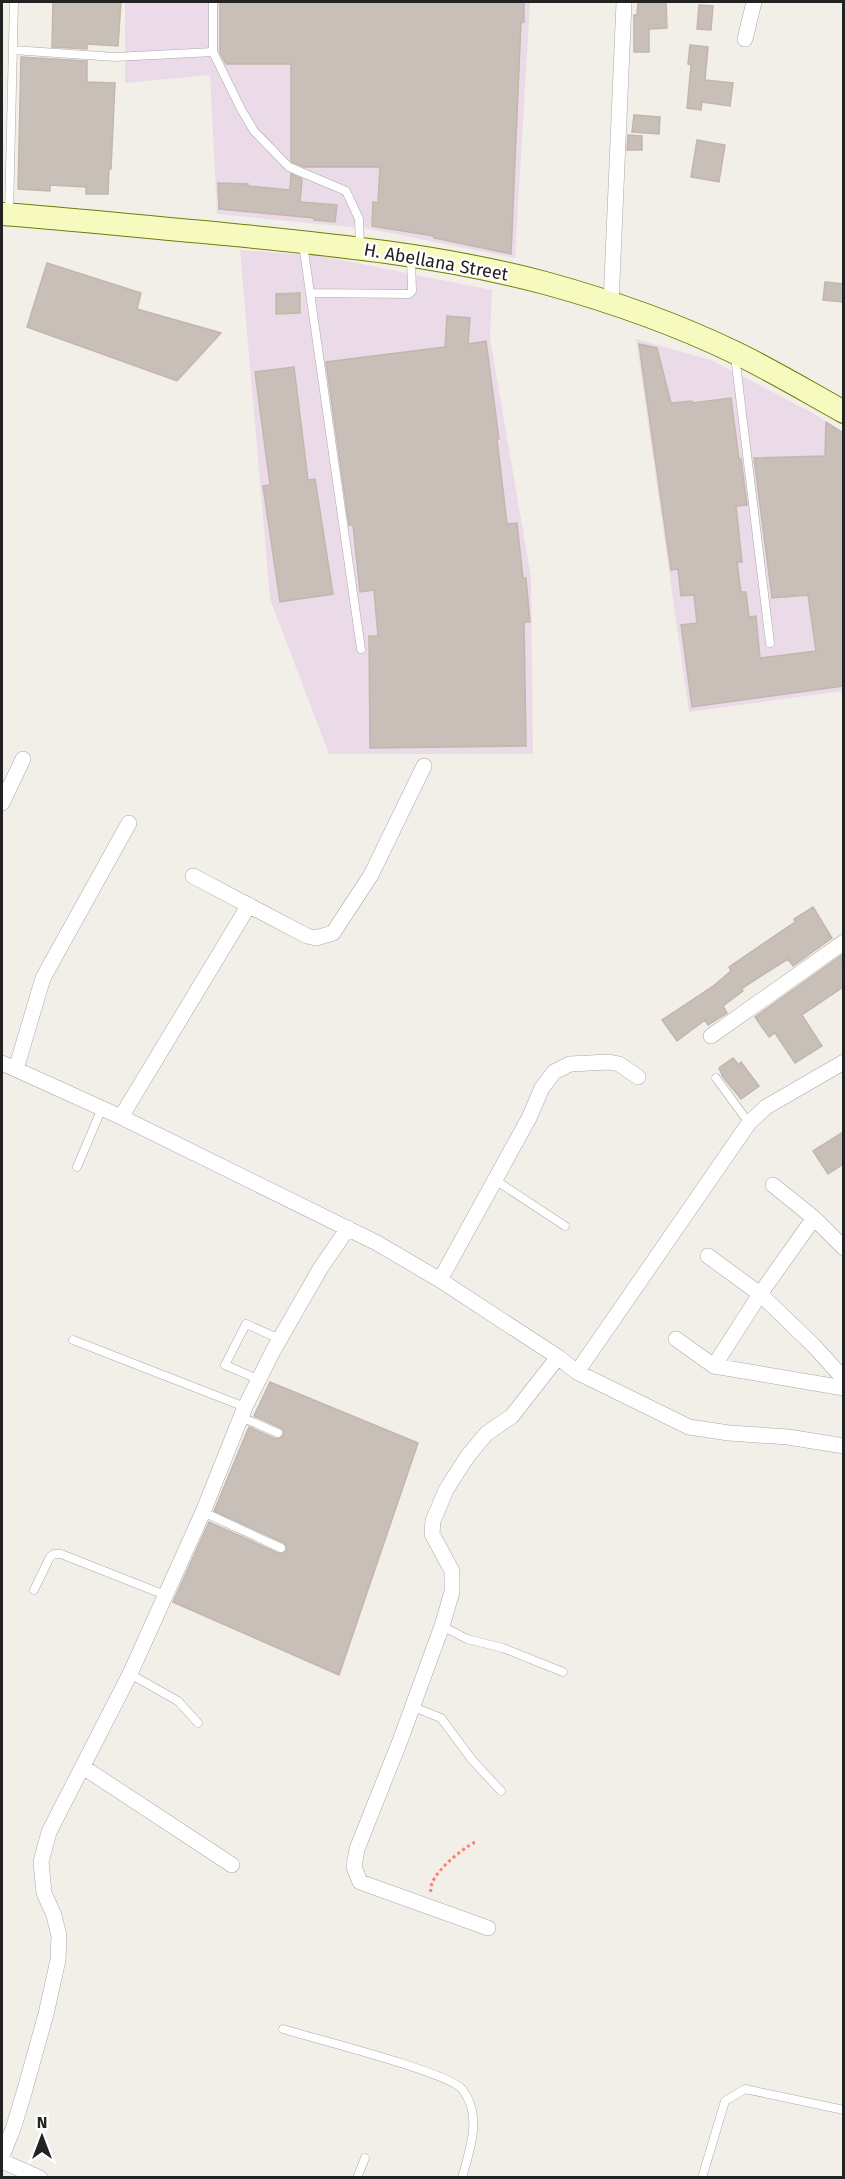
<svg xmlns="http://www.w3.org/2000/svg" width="845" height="2179" viewBox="0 0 845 2179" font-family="'Fira Sans',sans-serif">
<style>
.industrial{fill:#ebdbe8}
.building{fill:#c7bfb8;stroke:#c4b6ab;stroke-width:1.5}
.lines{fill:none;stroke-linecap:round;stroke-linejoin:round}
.service-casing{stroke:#a9a9a9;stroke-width:9}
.minor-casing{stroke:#a9a9a9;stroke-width:16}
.secondary-casing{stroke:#707d05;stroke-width:24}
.path{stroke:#fa8072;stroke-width:3;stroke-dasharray:3 3;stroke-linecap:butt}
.service{stroke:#fff;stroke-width:8}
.minor{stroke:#fff;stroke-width:15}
.secondary{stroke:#f7fabf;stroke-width:22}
.labels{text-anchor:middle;stroke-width:4.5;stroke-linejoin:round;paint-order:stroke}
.street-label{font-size:18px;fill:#222;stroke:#fff}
</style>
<rect width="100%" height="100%" fill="#f2efe9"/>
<!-- industrial -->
<path class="industrial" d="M 125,2 L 530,2 L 515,258 L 370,229 L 217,214 L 210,75 L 125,83 Z
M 240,250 L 321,256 L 492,290 L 490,338 L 531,577 L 533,754 L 329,754 L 270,599 Z
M 636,339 L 711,360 L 811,412 L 843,432 L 843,691 L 689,712 Z"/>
<!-- building -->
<path class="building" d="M 53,2 L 121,2 L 118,46 L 87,44 L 87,49 L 52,47 Z
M 220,2 L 524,2 L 524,22 L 521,22 L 511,254 L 434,238 L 434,236 L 372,226 L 373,202 L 378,203 L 380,167 L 304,167 L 292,162 L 291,160 L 291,64 L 226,64 L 220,53 Z
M 638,2 L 666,2 L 667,28 L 649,29 L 649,52 L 634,52 L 634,15 L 637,15 Z
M 699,5 L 713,6 L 711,30 L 697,29 Z
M 690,45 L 708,47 L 705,80 L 733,83 L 730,106 L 702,102 L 701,110 L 687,108 L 691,65 L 688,64 Z
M 21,57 L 87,61 L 87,82 L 115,83 L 111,169 L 109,169 L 108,194 L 86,194 L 86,187 L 50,185 L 50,191 L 18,189 Z
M 634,115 L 660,117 L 659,134 L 632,132 Z
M 628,135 L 642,136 L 642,150 L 627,150 Z
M 697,140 L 725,145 L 719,182 L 691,177 Z
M 291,174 L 302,179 L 300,202 L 337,205 L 335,222 L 314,220 L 314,218 L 219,209 L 218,183 L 248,184 L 248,186 L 290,190 Z
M 47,263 L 141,293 L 137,309 L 221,333 L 177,381 L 27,327 Z
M 825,282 L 843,284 L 843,302 L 823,300 Z
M 300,293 L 300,313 L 276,314 L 276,294 Z
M 447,316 L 470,318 L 468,344 L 486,341 L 499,439 L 497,439 L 507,524 L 517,523 L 523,578 L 526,578 L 530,622 L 524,622 L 526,746 L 370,748 L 369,636 L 378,636 L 374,590 L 360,592 L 353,525 L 349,525 L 326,362 L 445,347 Z
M 639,344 L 657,348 L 671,403 L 692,401 L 692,403 L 731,398 L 739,459 L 741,459 L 747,505 L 736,506 L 742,562 L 737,562 L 741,592 L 746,592 L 749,617 L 756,616 L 760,658 L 816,651 L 808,595 L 772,598 L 754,458 L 825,456 L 826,422 L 843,433 L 843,686 L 692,707 L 681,625 L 697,623 L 694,595 L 681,596 L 678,569 L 671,570 Z
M 294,367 L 308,480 L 315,479 L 333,594 L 280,602 L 263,486 L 270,485 L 255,372 Z
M 813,907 L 832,938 L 793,966 L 788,959 L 764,974 L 741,989 L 743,991 L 723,1006 L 727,1013 L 708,1025 L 705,1020 L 677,1041 L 662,1020 L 712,987 L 731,971 L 729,967 L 795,922 L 794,919 Z
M 842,955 L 843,987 L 802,1015 L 822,1046 L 795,1063 L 775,1033 L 769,1037 L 755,1017 Z
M 733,1058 L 739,1065 L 741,1062 L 759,1086 L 741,1099 L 723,1077 L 719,1068 Z
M 843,1132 L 843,1164 L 828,1174 L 813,1151 Z
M 270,1382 L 418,1443 L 339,1675 L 173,1602 L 209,1522 L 278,1553 L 284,1553 L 287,1550 L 284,1543 L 214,1511 L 249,1427 L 276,1439 L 283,1436 L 284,1432 L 281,1428 L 254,1416 Z"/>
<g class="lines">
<!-- service casing -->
<g class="service-casing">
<path id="service" d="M 213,2 L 213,52 L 241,109 L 254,131 L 289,167 L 346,191 L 359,219 L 360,247
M 13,50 L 115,57 L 213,52
M 9,213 L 14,2
M 303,244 L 361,649
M 311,293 L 409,294 L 412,291 L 411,258
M 735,356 L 770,643
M 716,1078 L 749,1123
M 77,1167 L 102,1108
M 495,1180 L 565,1226
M 73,1340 L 245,1407
M 260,1380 L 225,1365 L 246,1324 L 280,1339
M 241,1417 L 278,1433
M 203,1512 L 281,1548
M 34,1590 L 50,1557 L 54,1554 L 61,1554 L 165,1595
M 442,1626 L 467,1639 L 503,1648 L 563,1672
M 130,1674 L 178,1701 L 198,1723
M 411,1706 L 441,1718 L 473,1761 L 501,1791
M 283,2029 C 312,2038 448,2072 462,2089 C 483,2115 470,2149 462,2178
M 357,2178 L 365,2158
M 702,2178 L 725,2101 L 745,2089 L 844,2110"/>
</g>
<!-- minor casing -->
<g class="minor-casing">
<path id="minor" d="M 745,39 L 754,2
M 611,304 L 624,2
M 2,803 L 23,759
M 193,876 L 307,936 L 316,938 L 333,933 L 371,875 L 424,766
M 711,1036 L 844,942
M 2,1063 L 121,1117 L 377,1243 L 440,1280 L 558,1357 L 577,1372 L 689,1427 L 729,1433 L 788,1437 L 844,1446
M 16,1069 L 43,978 L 129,823
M 121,1117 L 249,905
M 773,1185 L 814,1218 L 844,1248
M 708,1256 L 760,1294 L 814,1346 L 844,1379
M 440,1280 L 529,1118 L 542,1088 L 554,1072 L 570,1064 L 609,1062 L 619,1064 L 638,1077
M 676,1339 L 714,1366 L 844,1388
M 714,1366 L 760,1294 L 814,1218
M 577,1372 L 749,1123 L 766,1107 L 844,1062
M 83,1767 L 232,1865
M 488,1928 L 360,1882 L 354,1867 L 357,1849 L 400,1741 L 442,1626 L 452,1592 L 452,1571 L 432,1534 L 433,1521 L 446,1490 L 467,1457 L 486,1434 L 512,1416 L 558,1357
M 2,2156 L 13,2129 L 24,2093 L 46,2014 L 58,1960 L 59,1936 L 54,1915 L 44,1893 L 41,1862 L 49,1832 L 130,1674 L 203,1512 L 245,1407 L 273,1351 L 320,1269 L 348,1228
M 2,2161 L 40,2178"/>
</g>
<!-- secondary casing -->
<g class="secondary-casing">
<path id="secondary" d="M 2,214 C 72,219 143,227 214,233 C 325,244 436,254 545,283 C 607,300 678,325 736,353 C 773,371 808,392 844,412"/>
</g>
<!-- path -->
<path class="path" d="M 431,1892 C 427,1876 462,1849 475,1842"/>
<!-- service -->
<use href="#service" class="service"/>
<!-- minor -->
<use href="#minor" class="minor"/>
<!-- secondary -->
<use href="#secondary" class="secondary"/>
</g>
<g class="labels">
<!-- street labels -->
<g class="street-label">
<text transform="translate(436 262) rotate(10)" y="6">H. Abellana Street</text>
</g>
</g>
<!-- border -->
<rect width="845" height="2179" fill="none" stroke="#222222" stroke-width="6"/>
<!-- north arrow -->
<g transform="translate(42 2137)" stroke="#ffffff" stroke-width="4.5" paint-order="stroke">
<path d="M0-4.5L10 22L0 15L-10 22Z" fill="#222222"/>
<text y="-9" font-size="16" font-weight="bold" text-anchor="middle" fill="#222222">N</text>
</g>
</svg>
